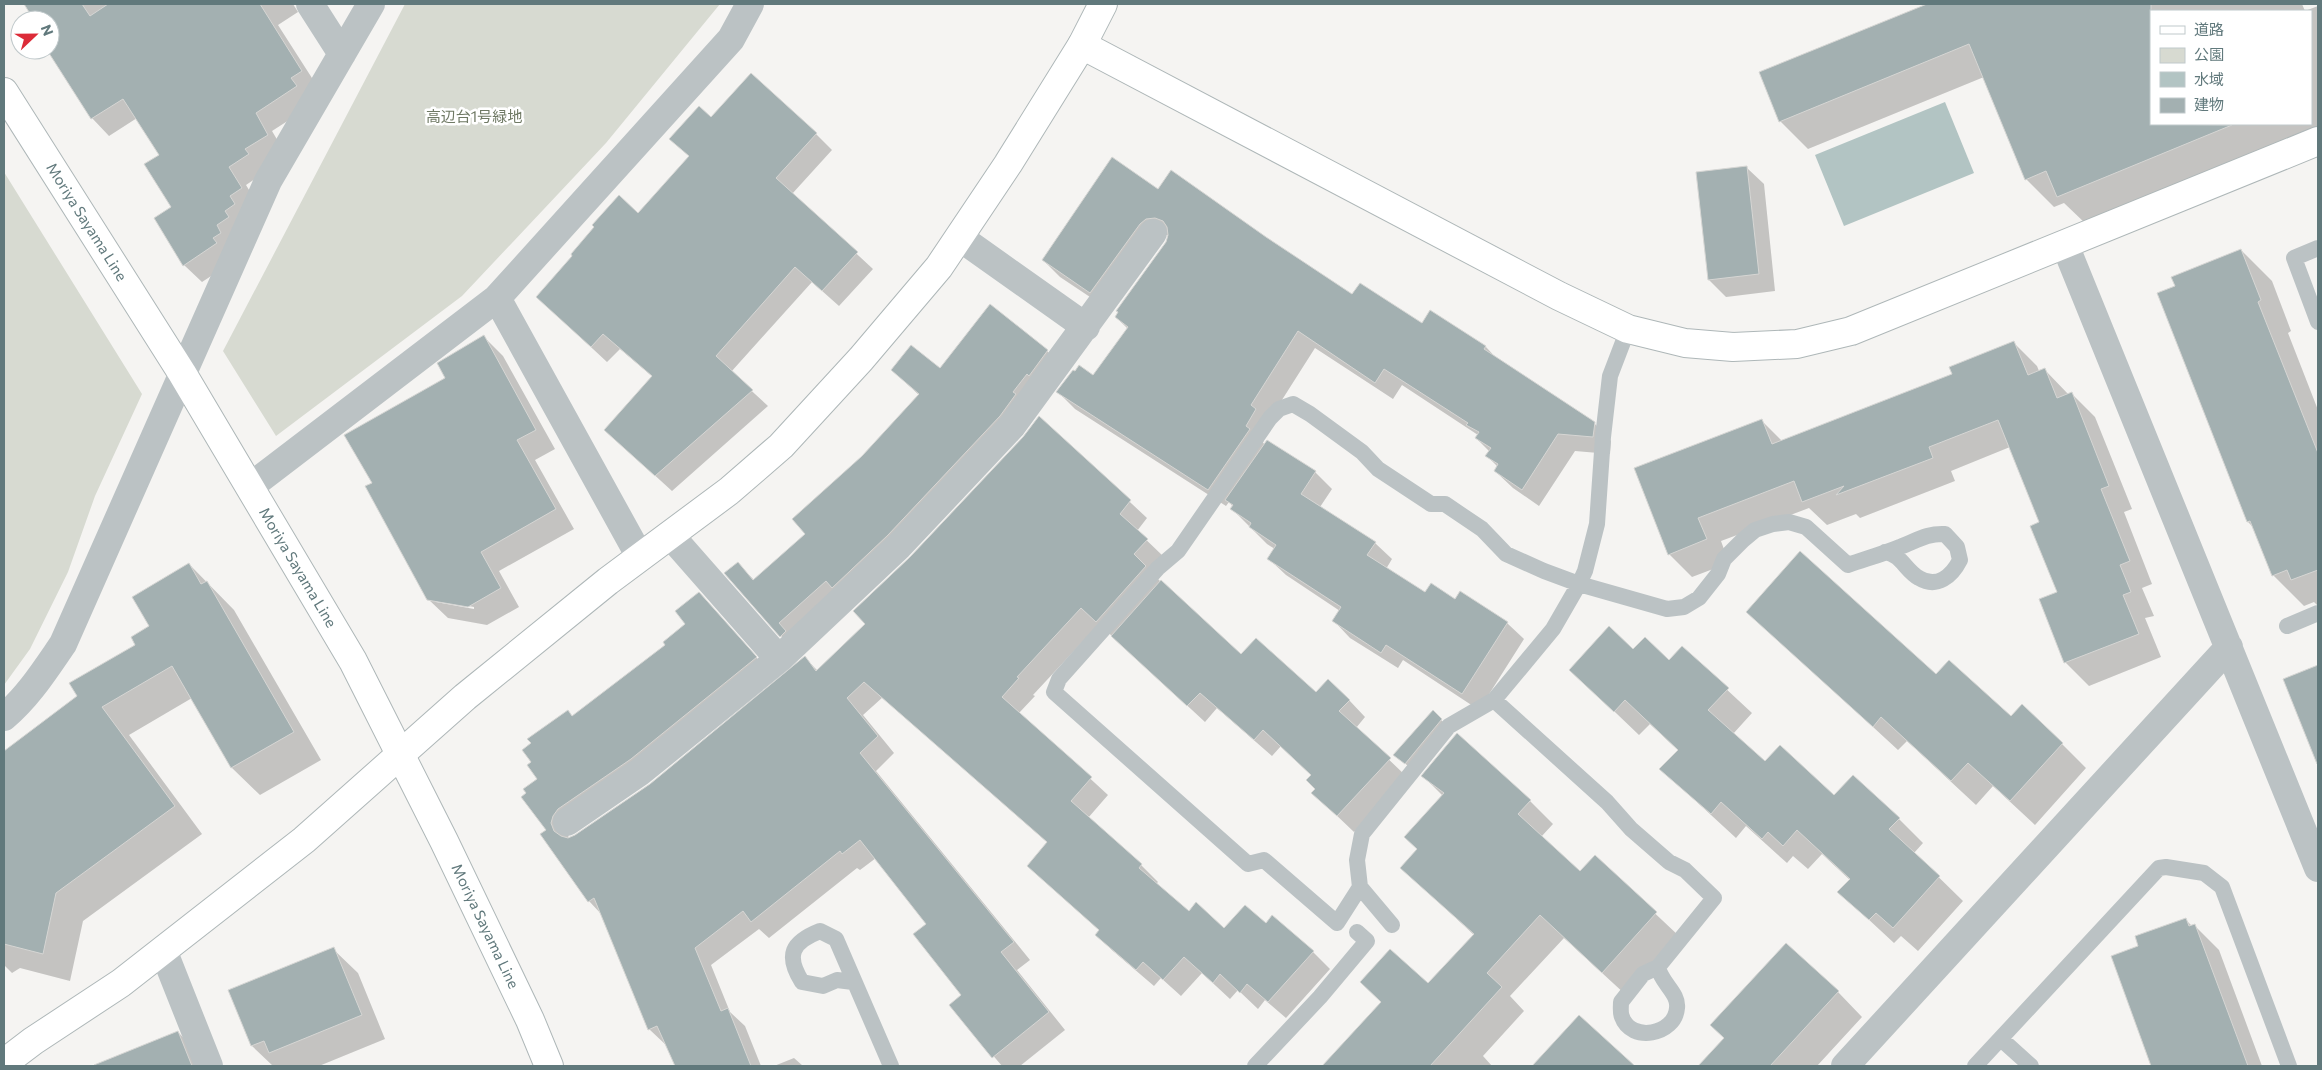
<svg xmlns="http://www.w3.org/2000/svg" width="2322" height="1070" viewBox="0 0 2322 1070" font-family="Commissioner,'Noto Sans JP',sans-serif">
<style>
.green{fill:#d7dad1}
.water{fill:#b2c4c3}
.shadow{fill:#0003;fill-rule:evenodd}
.building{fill:#a3b0b1;stroke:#d6d6d4}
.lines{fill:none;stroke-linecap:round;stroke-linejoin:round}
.secondary-casing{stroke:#aeb7b8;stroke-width:30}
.lane{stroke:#bbc2c4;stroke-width:16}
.street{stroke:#bbc2c4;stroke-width:28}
.secondary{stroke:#fff;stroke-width:28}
.labels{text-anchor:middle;stroke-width:5;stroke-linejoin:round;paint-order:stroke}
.park-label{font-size:15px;fill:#6f7964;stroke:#fff}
.street-label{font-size:15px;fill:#61797c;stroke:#fff}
</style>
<rect width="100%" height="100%" fill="#f5f4f2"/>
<!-- green -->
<path class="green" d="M 405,4 L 720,4 L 606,143 L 462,296 L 276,436 L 223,351 Z
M 4,172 L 142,394 L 95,496 L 68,572 L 30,649 L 4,685 Z"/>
<!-- water -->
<path class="water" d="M 1945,102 L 1974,173 L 1844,226 L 1815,155 Z"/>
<!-- shadow -->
<path class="shadow" d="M 26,4 L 293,4 L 298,12 L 278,25 L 319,89 L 314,104 L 272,131 L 285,153 L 265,172 L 246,185 L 259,206 L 234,261 L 202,282 L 184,265 L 160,155 L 137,118 L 109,136 L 92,118 L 48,50 L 50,50 L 50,20 L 36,20 Z
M 1930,4 L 2302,4 L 2305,11 L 2318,6 L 2318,129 L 2086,224 L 2064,203 L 2054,207 L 2026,179 L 1984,77 L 1808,149 L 1780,121 L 1760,73 ZM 2151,11 L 2311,11 L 2311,124 L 2151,124 Z
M 711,119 L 816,134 L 832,150 L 792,194 L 873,269 L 839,306 L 812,282 L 731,372 L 768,406 L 672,491 L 605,430 L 653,377 L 620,349 L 607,362 L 537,297 L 638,214 L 690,157 L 671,139 Z
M 1747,168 L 1764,184 L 1775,291 L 1726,297 L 1709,280 Z
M 1158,190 L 1265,238 L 1353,296 L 1422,325 L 1430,312 L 1486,347 L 1498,360 L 1594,423 L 1611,441 L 1610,454 L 1575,451 L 1539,506 L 1513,488 L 1495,471 L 1498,467 L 1487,456 L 1490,452 L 1476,438 L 1478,435 L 1402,385 L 1393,399 L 1315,348 L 1268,422 L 1263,443 L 1315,472 L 1332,489 L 1320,507 L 1375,543 L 1392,559 L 1386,569 L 1425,594 L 1455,600 L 1507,623 L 1524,639 L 1479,710 L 1403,660 L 1398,668 L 1350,638 L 1334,621 L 1340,611 L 1286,575 L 1269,559 L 1275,549 L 1267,544 L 1232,509 L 1233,507 L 1229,502 L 1226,506 L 1075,409 L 1058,392 L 1093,377 L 1128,329 L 1116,317 L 1167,243 L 1170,235 L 1165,235 L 1108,309 L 1060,277 L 1043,260 Z
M 2241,250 L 2272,281 L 2291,331 L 2288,333 L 2318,410 L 2318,606 L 2314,602 L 2304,606 L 2273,575 L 2255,529 L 2248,522 L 2176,287 Z
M 990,306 L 1047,351 L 1063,367 L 796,651 L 781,636 L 738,564 L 755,581 L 807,534 L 863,457 L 919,395 L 892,370 L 941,369 Z
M 484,337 L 503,356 L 555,449 L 535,460 L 574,529 L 499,571 L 519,607 L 487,625 L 448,618 L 428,599 L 374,483 L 447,378 ZM 436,600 L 474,607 L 474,609 L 436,602 Z
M 2014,343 L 2037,366 L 2039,371 L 2044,369 L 2069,395 L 2072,394 L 2095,417 L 2132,509 L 2124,512 L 2152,584 L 2142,588 L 2154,616 L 2145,618 L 2161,657 L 2089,686 L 2065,662 L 2058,593 L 2041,523 L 2010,447 L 1951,471 L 1955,481 L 1860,518 L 1856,514 L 1827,525 L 1809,508 L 1721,541 L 1729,563 L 1692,577 L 1669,554 L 1762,421 L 1782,441 L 1953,375 Z
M 1039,417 L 1147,518 L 1137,531 L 1164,557 L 1151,572 L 1161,582 L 1242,656 L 1316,694 L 1349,700 L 1365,717 L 1356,728 L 1406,776 L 1354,832 L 1313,793 L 1317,789 L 1312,776 L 1281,746 L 1272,756 L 1217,708 L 1205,722 L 1099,624 L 1033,695 L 1035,696 L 1019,713 L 1108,795 L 1088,818 L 1141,865 L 1158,882 L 1156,884 L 1189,912 L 1225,930 L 1266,925 L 1313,952 L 1330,969 L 1286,1018 L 1265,1000 L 1258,1009 L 1238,990 L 1230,999 L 1202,973 L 1181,996 L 1161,978 L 1154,986 L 1113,951 L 1096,935 L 1100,931 L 1028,866 L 1048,843 L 883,697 L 863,715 L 894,753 L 876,771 L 1030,960 L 1017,970 L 1065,1030 L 1020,1066 L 1002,1066 L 950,1005 L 963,995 L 928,924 L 876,858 L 860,870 L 857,868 L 769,938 L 759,929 L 711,965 L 730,1012 L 745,1026 L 761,1066 L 676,1066 L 667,1046 L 649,1029 L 602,915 L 589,901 L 548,830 L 538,780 L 568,712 L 573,717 L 667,645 L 687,624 L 699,594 L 772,675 L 569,833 L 568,839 L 576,836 L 651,785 L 805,658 L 818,671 L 867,624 L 911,558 L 1024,438 Z
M 189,564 L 234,610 L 321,760 L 260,795 L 232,768 L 192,698 L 129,735 L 202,834 L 83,921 L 70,981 L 20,968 L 12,973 L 4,965 L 4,752 L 79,696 L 137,646 Z
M 1748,612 L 1936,676 L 2062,744 L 2086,768 L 2035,825 L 1993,786 L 1976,805 L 1907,741 L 1898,750 Z
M 1682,648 L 1752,713 L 1733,734 L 1765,763 L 1834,797 L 1899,819 L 1923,843 L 1914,853 L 1963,901 L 1918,951 L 1901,936 L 1894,943 L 1839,892 L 1850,880 L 1822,854 L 1808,869 L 1793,856 L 1787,863 L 1746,826 L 1736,838 L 1661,769 L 1679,751 L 1650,724 L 1639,735 L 1571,670 L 1633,651 L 1669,662 Z
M 2318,667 L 2318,764 L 2284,680 Z
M 1441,720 L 1450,728 L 1414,771 L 1395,755 Z
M 1423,776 L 1530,801 L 1553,824 L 1541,837 L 1580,873 L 1595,857 L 1679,936 L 1626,995 L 1564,938 L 1510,996 L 1524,1011 L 1483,1056 L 1492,1066 L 1324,1066 L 1382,1002 L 1428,985 L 1474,935 L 1402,868 L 1418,850 L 1443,796 Z
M 2185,919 L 2193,927 L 2195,926 L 2219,950 L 2262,1066 L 2153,1066 L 2112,956 L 2140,946 Z
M 333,949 L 358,973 L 385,1039 L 319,1066 L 273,1066 L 252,1046 L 230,991 Z
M 1838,992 L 1862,1017 L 1817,1066 L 1699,1066 L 1725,1039 Z
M 1579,1016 L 1633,1066 L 1533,1066 Z
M 178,1032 L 194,1049 L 201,1066 L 104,1066 L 101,1063 Z
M 794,1058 L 803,1066 L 774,1066 Z"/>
<!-- building -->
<path class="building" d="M 24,4 L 82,4 L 90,16 L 108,4 L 260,4 L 302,71 L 291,78 L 297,86 L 256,113 L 268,135 L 245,149 L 249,154 L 229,167 L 242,188 L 230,196 L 235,204 L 225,211 L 229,217 L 217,225 L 221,233 L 213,238 L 217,243 L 183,266 L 154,218 L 171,207 L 144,164 L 159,155 L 123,99 L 91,119 L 47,50 L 53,50 L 50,45 L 50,20 L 34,20 Z
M 1927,4 L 2151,4 L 2151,124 L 2232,125 L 2057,197 L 2046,171 L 2025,180 L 1969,44 L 1779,122 L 1759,72 Z
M 751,73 L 817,133 L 776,178 L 858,252 L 822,291 L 795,267 L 716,356 L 753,390 L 655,476 L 604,430 L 652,376 L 603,334 L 591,347 L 536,297 L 572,256 L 571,254 L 594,227 L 592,225 L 619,195 L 638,213 L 689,156 L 669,139 L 699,106 L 711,117 Z
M 1112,157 L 1158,189 L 1171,170 L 1266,237 L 1352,294 L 1360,283 L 1422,323 L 1430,310 L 1486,346 L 1484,349 L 1595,422 L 1593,437 L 1558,434 L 1522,490 L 1494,471 L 1498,464 L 1485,456 L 1491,448 L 1475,438 L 1479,432 L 1466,425 L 1468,423 L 1384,369 L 1375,383 L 1298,331 L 1251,405 L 1256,409 L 1246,426 L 1250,429 L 1208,490 L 1056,392 L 1073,370 L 1075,371 L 1079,365 L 1093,375 L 1128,327 L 1115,317 L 1118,312 L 1116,311 L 1166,242 L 1168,235 L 1167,227 L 1163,221 L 1155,218 L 1146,219 L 1140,224 L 1090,293 L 1042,260 Z
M 1747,166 L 1759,274 L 1708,280 L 1696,172 Z
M 2241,249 L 2261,300 L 2258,302 L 2318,453 L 2318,570 L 2291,580 L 2287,570 L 2272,576 L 2250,521 L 2247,522 L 2157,293 L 2175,286 L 2171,277 Z
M 990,304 L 1048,350 L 1029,376 L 1027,374 L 1013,392 L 1016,394 L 1000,416 L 888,535 L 832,588 L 826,581 L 779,623 L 786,631 L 780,637 L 724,573 L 738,562 L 753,580 L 805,534 L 792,519 L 862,456 L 919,394 L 891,370 L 911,345 L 940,368 Z
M 484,335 L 536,430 L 517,440 L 556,509 L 481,552 L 501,588 L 468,607 L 427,600 L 365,486 L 372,483 L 344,435 L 445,378 L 437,363 Z
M 2014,341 L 2028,375 L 2045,368 L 2057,398 L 2072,392 L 2109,486 L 2101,489 L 2130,561 L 2120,565 L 2131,592 L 2123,595 L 2139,634 L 2064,663 L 2039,599 L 2057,592 L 2030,526 L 2039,522 L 1998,420 L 1929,447 L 1933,458 L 1836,495 L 1844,486 L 1802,502 L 1794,481 L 1698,518 L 1707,539 L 1668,555 L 1634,468 L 1762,419 L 1772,444 L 1952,374 L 1949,367 Z
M 1039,416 L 1131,500 L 1120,514 L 1148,539 L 1134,554 L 1146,566 L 1096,622 L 1081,608 L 1017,677 L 1019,678 L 1002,697 L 1092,777 L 1071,801 L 1142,864 L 1139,868 L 1189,911 L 1196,902 L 1224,928 L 1245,905 L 1266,923 L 1272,915 L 1314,951 L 1268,1002 L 1247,984 L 1240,993 L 1220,974 L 1213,983 L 1184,957 L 1163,980 L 1143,962 L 1136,970 L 1095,935 L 1099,930 L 1027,866 L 1047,842 L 864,682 L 847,698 L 878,736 L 860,753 L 1014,942 L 1001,952 L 1049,1012 L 992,1058 L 949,1005 L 961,995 L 913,934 L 926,924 L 860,840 L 842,854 L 840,851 L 751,922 L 743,911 L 695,948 L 721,1011 L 728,1008 L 751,1066 L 675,1066 L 657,1026 L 648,1030 L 594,898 L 588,902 L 540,834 L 546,830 L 521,797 L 526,793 L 523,789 L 537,779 L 527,765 L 531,762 L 522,750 L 531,743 L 527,739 L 568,710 L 572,716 L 665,645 L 663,642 L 685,624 L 675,611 L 699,592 L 757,657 L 631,759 L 558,809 L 553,816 L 551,823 L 554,831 L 561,836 L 568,838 L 575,835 L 650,784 L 805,656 L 816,671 L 865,624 L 853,611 L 910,557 L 1023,437 Z
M 1267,440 L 1316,471 L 1301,494 L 1376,542 L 1367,555 L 1425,592 L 1431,583 L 1455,599 L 1460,591 L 1508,622 L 1462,694 L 1386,645 L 1381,653 L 1332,621 L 1341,607 L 1267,559 L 1276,545 L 1249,527 L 1251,523 L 1230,509 L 1233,505 L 1225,500 Z
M 1800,551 L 1936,674 L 1949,660 L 2011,716 L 2022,704 L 2063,743 L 2010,801 L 1968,763 L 1951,781 L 1881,717 L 1873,727 L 1746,612 Z
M 189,563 L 201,584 L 207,581 L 294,732 L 231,768 L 172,666 L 102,707 L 175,806 L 56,893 L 43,954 L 4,944 L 4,751 L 77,696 L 69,683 L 135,645 L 131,637 L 149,626 L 132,597 Z
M 1161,580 L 1241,654 L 1256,638 L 1316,692 L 1328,679 L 1350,700 L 1339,711 L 1391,758 L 1337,816 L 1311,793 L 1315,789 L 1306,780 L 1311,775 L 1263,730 L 1254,740 L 1200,693 L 1187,706 L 1111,636 Z
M 1609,626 L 1633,649 L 1645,637 L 1669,660 L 1682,646 L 1729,688 L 1708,710 L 1765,761 L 1780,745 L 1834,795 L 1853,775 L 1900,818 L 1889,829 L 1940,876 L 1893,928 L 1876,913 L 1869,920 L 1837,892 L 1850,879 L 1797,830 L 1783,846 L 1768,832 L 1762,839 L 1721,802 L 1711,814 L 1659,769 L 1678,750 L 1625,700 L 1614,712 L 1569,670 Z
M 2318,665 L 2318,764 L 2317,764 L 2283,679 Z
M 1433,710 L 1442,719 L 1405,764 L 1393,755 Z
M 1457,733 L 1531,800 L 1518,814 L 1580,871 L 1595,855 L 1657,912 L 1602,973 L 1540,915 L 1487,973 L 1502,987 L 1430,1066 L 1322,1066 L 1381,1002 L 1360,982 L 1390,949 L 1428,983 L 1474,934 L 1400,868 L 1417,849 L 1404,837 L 1444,793 L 1421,776 Z
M 2186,918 L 2189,926 L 2195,924 L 2248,1066 L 2151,1066 L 2111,956 L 2138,946 L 2135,936 Z
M 1786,943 L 1839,991 L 1770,1066 L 1698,1066 L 1724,1038 L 1710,1025 Z
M 334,947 L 362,1015 L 269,1053 L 264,1041 L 251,1046 L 228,990 Z
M 1579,1015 L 1601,1035 L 1635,1066 L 1532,1066 Z
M 178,1031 L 192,1066 L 94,1066 L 94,1065 Z"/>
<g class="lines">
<!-- secondary casing -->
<g class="secondary-casing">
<g id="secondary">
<path d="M 1082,45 L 1559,296 L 1628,329 L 1685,343 L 1733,347 L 1797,344 L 1851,331 L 2318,141"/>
<path id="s1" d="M 4,92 L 182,373 L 353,661 L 444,841 L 530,1020 L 549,1066"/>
<path d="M 4,1063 L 33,1041 L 121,983 L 304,840 L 465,697 L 608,581 L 729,491 L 781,446 L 861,359 L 939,267 L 1008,164 L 1082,45 L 1103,4"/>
</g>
</g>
<!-- lane -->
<path class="lane" d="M 2318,248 L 2294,258 L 2318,322
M 2287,626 L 2318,613
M 1494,700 L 1607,802 L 1631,829 L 1669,862 L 1685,870 L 1714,898 L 1658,967 L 1643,974 L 1621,1002 C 1621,1006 1620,1013 1622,1017 C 1631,1043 1675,1035 1677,1008 C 1679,993 1661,983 1658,967
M 1360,887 L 1337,923 L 1264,860 L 1248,864 L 1054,692 L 1059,679 L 1158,568 L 1178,551 L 1270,418 L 1279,409 L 1293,404 L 1310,414 L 1362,452 L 1378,469 L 1431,504 L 1445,504 L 1482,529 L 1506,554 L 1544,571 L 1579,584 L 1667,609 L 1684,607 L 1699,598 L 1718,574 L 1724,559 L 1743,540 L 1755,530 L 1773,524 L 1789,522 L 1806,527 L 1848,565 C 1865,559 1883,554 1900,547 C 1916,541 1927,533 1945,534 L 1957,547 L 1960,560 C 1952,576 1937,589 1919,578 C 1905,570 1902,555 1885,552
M 1392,925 L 1360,887 L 1357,860 L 1362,834 L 1449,726 L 1494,700 L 1553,629 L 1579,584 L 1585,571 L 1597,524 L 1603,437 L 1610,376 L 1628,329
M 853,982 L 837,980 L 823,986 L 802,982 C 785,955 792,942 820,931 L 836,939 L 891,1066
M 2001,1039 L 2031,1066
M 1255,1066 L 1320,997 L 1367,941 L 1357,932
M 1975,1066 L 2159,868 L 2166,867 L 2204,873 L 2222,887 L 2289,1066"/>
<!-- street -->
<path class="street" d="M 310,4 L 342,54
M 959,237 L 1086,327
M 2065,245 L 2318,868
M 497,298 L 640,557
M 251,486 L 497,298 L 731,39 L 750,4
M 670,535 L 779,659
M 4,717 C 28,697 45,670 63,644 L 268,181 L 371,4
M 567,822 L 640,772 L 779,659 L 899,546 L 1012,426 L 1153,233
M 163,950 L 209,1066
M 1845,1066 L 2229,647"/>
<!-- secondary -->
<use href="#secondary" class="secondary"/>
</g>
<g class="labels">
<!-- park labels -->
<g class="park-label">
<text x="474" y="122">高辺台1号緑地</text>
</g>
<!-- street labels -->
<g class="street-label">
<text dy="5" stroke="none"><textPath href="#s1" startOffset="154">Moriya Sayama Line</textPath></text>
<text dy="5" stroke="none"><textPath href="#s1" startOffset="559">Moriya Sayama Line</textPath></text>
<text dy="5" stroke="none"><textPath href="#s1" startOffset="964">Moriya Sayama Line</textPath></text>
</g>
</g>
<!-- border -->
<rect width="2322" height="1070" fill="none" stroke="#61797c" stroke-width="10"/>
<!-- legend -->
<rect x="2150" y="10" width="162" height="115" fill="#ffffff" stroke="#c0c9cb"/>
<rect x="2160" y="26" width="25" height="8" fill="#ffffff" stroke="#c0c9cb"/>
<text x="2194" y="35" font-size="15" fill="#61797c">道路</text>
<rect x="2160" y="48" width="25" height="15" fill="#d7dad1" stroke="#c0c9cb"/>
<text x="2194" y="60" font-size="15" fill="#61797c">公園</text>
<rect x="2160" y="72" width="25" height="15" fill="#b2c4c3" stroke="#c0c9cb"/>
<text x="2194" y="85" font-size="15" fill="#61797c">水域</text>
<rect x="2160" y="98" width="25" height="15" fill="#a3b0b1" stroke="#c0c9cb"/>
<text x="2194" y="110" font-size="15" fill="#61797c">建物</text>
<!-- north arrow -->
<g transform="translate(35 35) rotate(68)"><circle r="24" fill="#ffffff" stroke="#c0c9cb"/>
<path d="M0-4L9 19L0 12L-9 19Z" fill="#dc2b38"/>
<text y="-8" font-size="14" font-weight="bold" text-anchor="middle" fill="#61797c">N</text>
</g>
</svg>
